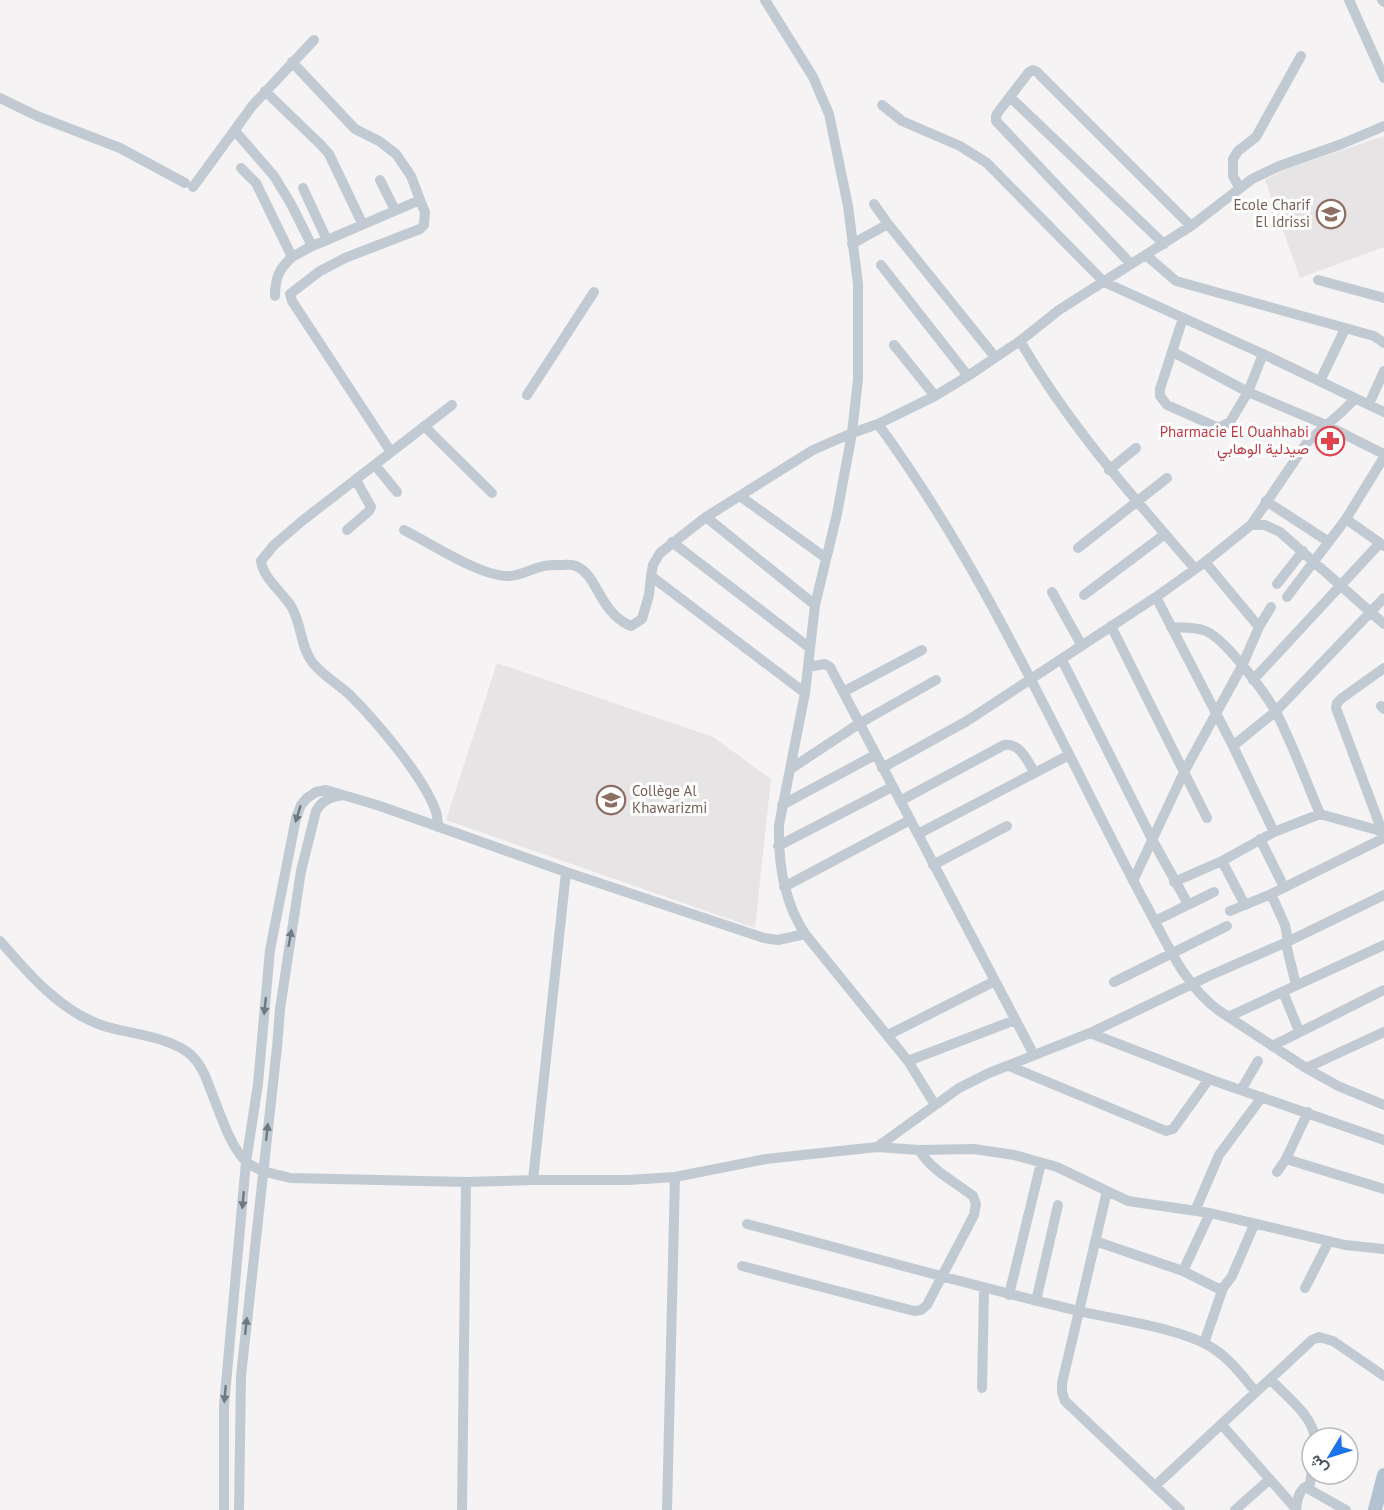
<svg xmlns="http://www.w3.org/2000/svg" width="1384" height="1510" viewBox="0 0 1384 1510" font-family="'PT Sans',Vazirmatn,sans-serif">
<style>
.education{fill:#e6e4e5}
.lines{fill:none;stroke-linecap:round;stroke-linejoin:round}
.minor{stroke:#c1cad2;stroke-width:10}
.major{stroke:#b3c2d1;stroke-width:14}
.oneway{fill:#6e7983}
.labels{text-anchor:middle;stroke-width:6;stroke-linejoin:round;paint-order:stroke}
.education-label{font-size:15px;fill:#785e54;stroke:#fff;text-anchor:end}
.health-label{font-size:15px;fill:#be3a42;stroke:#fff;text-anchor:end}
</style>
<rect width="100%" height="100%" fill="#f5f3f3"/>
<!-- education -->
<path class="education" d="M 1384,136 L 1384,247 L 1300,278 L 1265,180 L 1283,170 Z
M 497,663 L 713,737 L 771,779 L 755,928 L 446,820 Z"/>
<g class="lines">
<!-- minor -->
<path class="minor" d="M 765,0 L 813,77 L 829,114 L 848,206 L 858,284 L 858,379 L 852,433 L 837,514 L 815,605 L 805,693 L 779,825 C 778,863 784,902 805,934 L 908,1061 L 935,1105
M 1349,0 L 1384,78
M 1382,0 L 1384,2
M 292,62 L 355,129 L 379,141 L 396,154 L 411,176 L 420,200 L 327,240
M 265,91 L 321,145 L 329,154 L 362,223
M 1010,97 L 1164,244
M 0,98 L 37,116 L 120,148 L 185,183
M 882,105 L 902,121 L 960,146 L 987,163 L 1104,282 L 1263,354 L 1384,412
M 235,131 L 274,176 L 291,204 L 312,246 L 292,257
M 241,168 L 256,183 L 292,257 C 279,269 275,278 275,296
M 380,180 L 395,210
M 193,187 L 253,105 L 314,40
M 1239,187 L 1233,176 L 1233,159 L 1238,151 L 1256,137 L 1301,56
M 303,188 L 327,240 L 312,246
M 888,224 L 995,357
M 852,244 L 888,224 L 874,204
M 1147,256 L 1176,281 L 1374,336 L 1384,343
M 1131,264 L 996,121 L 996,116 L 999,111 L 1029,72 L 1033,70 L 1037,72 L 1191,226
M 881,265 L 968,376
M 1318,280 L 1384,298
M 1183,318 L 1160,389 L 1160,396 L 1167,405 L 1219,428 L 1230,422 L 1248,392 L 1263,354
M 1020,341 C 1070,427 1131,494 1195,569
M 894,345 L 935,396
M 1173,352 L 1248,392 L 1326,425 L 1384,454
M 1320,381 L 1345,329
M 527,395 L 594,292
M 1369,404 L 1384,371
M 878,424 C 961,537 1023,663 1086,788 C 1107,830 1128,872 1151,914 C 1169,948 1186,986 1218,1010 L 1306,1068 L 1384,1032
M 424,426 L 492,493
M 391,452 L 292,301 L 290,294 L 320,271 L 345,258 L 420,229 L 424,225 L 425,212 L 420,200
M 375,465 L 397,492
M 1109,470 L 1136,448
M 740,496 L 826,558
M 1266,501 L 1329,542
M 706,517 L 815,605
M 1346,519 L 1384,546
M 1251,525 L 1265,525 L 1280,532 L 1384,624
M 347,530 L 369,511 L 371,507 L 356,480
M 404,530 C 430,543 481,577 509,576 C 520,576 529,570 540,567 C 547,564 555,565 563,565 C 568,565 571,564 576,566 C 598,575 599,613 631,626 L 642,619 L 649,595 L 651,576
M 672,542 L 810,648
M 1078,548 L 1167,478
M 1205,562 L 1259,627
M 1277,584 L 1303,551
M 1052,592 L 1082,646
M 1084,595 L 1165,534
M 1156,597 L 1233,746 L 1274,832 L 1320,814 L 1384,832
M 1287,597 L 1346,519 L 1384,457
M 1111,626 L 1207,818
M 1171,627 C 1181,628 1193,627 1203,630 C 1223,635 1265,693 1276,712 C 1293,745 1306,781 1320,814
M 1062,660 L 1153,841 L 1188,904
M 808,667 L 825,664 L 830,667 L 1034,1055
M 1253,680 L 1380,543
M 843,692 L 922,650
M 805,693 L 651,576 L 653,565 L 660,553 L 706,517 L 813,450 L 852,433 L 878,424 L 935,396 L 968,376 L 1020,341 L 1059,310 L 1191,226 L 1252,179 L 1279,166 L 1339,145 L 1384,126
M 1381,706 L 1384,709
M 1233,746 L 1275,712 L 1384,598
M 792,768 L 860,723 L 936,680
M 882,768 L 967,721 L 1156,597 L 1205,562 L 1251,525 L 1306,444 C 1322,426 1340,417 1355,398
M 900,801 L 1004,745 C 1021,743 1027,761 1035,773
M 782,805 L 875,755
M 438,827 C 438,821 437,814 435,809 C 422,775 376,721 350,695 C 338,684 322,675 312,662 C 300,646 302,624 291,606 C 282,592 263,578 261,561 L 274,545 L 302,521 L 452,405
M 1382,831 L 1336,708 L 1337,703 L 1342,698 L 1384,668
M 918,834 L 1069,755
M 1260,839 L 1284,887
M 778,846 L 892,787
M 1222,861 L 1245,905
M 933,865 L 1007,826
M 1133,881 L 1184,772 L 1242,666 L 1259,627 L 1271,607
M 1174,882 L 1222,861 L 1274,832
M 784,887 L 910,820
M 1271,894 L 1285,925 L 1287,935 L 1287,948 L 1296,985
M 1230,911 L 1271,894 L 1384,838
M 1155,921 L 1214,892
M 0,941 C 28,973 59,1010 101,1025 C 127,1034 170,1036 191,1055 C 200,1063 205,1074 209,1086 C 218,1107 230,1149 248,1163 C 260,1172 275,1174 290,1178 L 466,1182 L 533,1180 L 628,1180 L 675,1177 L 766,1159 L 877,1147 L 919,1150 L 974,1149 L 1014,1155 L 1057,1167 L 1128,1201 L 1210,1213 L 1345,1245 L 1384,1249
M 1114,982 L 1227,926
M 1283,992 L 1299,1031
M 1228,1017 L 1384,945
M 1090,1033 L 1209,1079 L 1384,1140
M 888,1035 L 995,981
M 1272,1046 L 1384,990
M 908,1061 L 1015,1020
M 1009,1066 L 1166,1131 L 1173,1129 L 1209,1079
M 1306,1068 L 1338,1086 L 1384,1105
M 1241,1090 L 1258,1061
M 877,1147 L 959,1088 L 989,1073 L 1090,1033 L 1211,975 L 1287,942 L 1384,895
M 1286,1159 L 1384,1189
M 1277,1172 L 1286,1159 L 1308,1112
M 533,1180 L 566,872
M 1107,1191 L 1079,1311 C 1116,1320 1183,1328 1214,1349 C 1231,1360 1243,1377 1256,1392
M 1195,1211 L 1219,1155 L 1262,1097
M 747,1224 C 858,1253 968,1285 1079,1311 L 1062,1383 L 1062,1392 L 1065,1401 L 1180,1510
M 1095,1241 L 1183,1271 L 1217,1288 L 1223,1288 L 1232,1276 L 1254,1225
M 742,1266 L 914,1311 L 921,1310 L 927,1305 L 974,1215 L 976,1204 L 973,1196 C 953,1180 934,1173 919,1150
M 1183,1271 L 1210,1213
M 1305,1288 L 1329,1241
M 1009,1295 L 1041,1163
M 1036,1301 L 1058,1205
M 1204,1343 L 1223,1288
M 1270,1379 C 1286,1396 1312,1415 1315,1438
M 982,1388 L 984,1289
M 1222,1425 L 1296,1509
M 1155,1486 L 1312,1340 L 1319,1337 L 1333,1341 L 1384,1376
M 1309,1489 L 1312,1470
M 224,1510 L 224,1406 L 246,1162 L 258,1084 L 270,950 L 296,818 L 301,805 L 307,798 L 316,792 L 326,790 L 380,806 L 566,872 L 764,938 L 778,940 L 805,934
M 239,1510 L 241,1376 L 277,1047 L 280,1009 L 301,871 L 316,811 C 323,799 330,798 343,795
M 462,1510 L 466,1182
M 667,1510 L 675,1177
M 1235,1510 L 1270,1479
M 1296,1510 C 1297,1502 1298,1492 1305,1487 L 1346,1510"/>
<!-- major -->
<path class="major" d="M 1375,1510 L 1384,1475"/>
</g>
<!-- one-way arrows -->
<defs><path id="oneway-solid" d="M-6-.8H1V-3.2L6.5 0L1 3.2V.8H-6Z" transform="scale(1.5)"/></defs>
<g class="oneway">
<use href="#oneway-solid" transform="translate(298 814) rotate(107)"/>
<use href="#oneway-solid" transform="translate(290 938) rotate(-80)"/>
<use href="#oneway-solid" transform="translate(265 1006) rotate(96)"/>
<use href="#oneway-solid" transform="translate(267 1132) rotate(-84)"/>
<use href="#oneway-solid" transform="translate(243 1200) rotate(95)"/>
<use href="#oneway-solid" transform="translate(246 1326) rotate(-84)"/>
<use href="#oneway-solid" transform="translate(225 1394) rotate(95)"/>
</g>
<!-- icons -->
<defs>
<g id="school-ring" transform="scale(1.5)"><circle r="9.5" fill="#fff" stroke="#8d6e63" stroke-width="1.5"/><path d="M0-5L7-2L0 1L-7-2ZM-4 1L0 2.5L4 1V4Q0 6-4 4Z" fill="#8d6e63"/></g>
<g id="pharmacy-ring" transform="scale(1.5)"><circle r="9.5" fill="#fff" stroke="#e0444e" stroke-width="1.5"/><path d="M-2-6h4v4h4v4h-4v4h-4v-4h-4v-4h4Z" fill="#e0444e"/></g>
</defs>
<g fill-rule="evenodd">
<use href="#school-ring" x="1331" y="214"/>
<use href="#pharmacy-ring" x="1330" y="441"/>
<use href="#school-ring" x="611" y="800"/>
</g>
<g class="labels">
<!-- education labels -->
<g class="education-label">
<text x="1310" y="210">Ecole Charif<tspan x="1310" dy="17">El Idrissi</tspan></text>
<text x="632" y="796" text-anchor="start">Collège Al<tspan x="632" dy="17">Khawarizmi</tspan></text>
</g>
<!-- health labels -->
<g class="health-label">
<text x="1309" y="437">Pharmacie El Ouahhabi<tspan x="1309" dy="17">صيدلية الوهابي</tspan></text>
</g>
</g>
<!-- north arrow -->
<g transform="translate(1330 1456) rotate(232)"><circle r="28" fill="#ffffff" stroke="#b7bbc0" stroke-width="1.5"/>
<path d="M0-4.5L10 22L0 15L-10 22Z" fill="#1a73e8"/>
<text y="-9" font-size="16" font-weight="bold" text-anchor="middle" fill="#4a5661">ش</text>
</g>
</svg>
